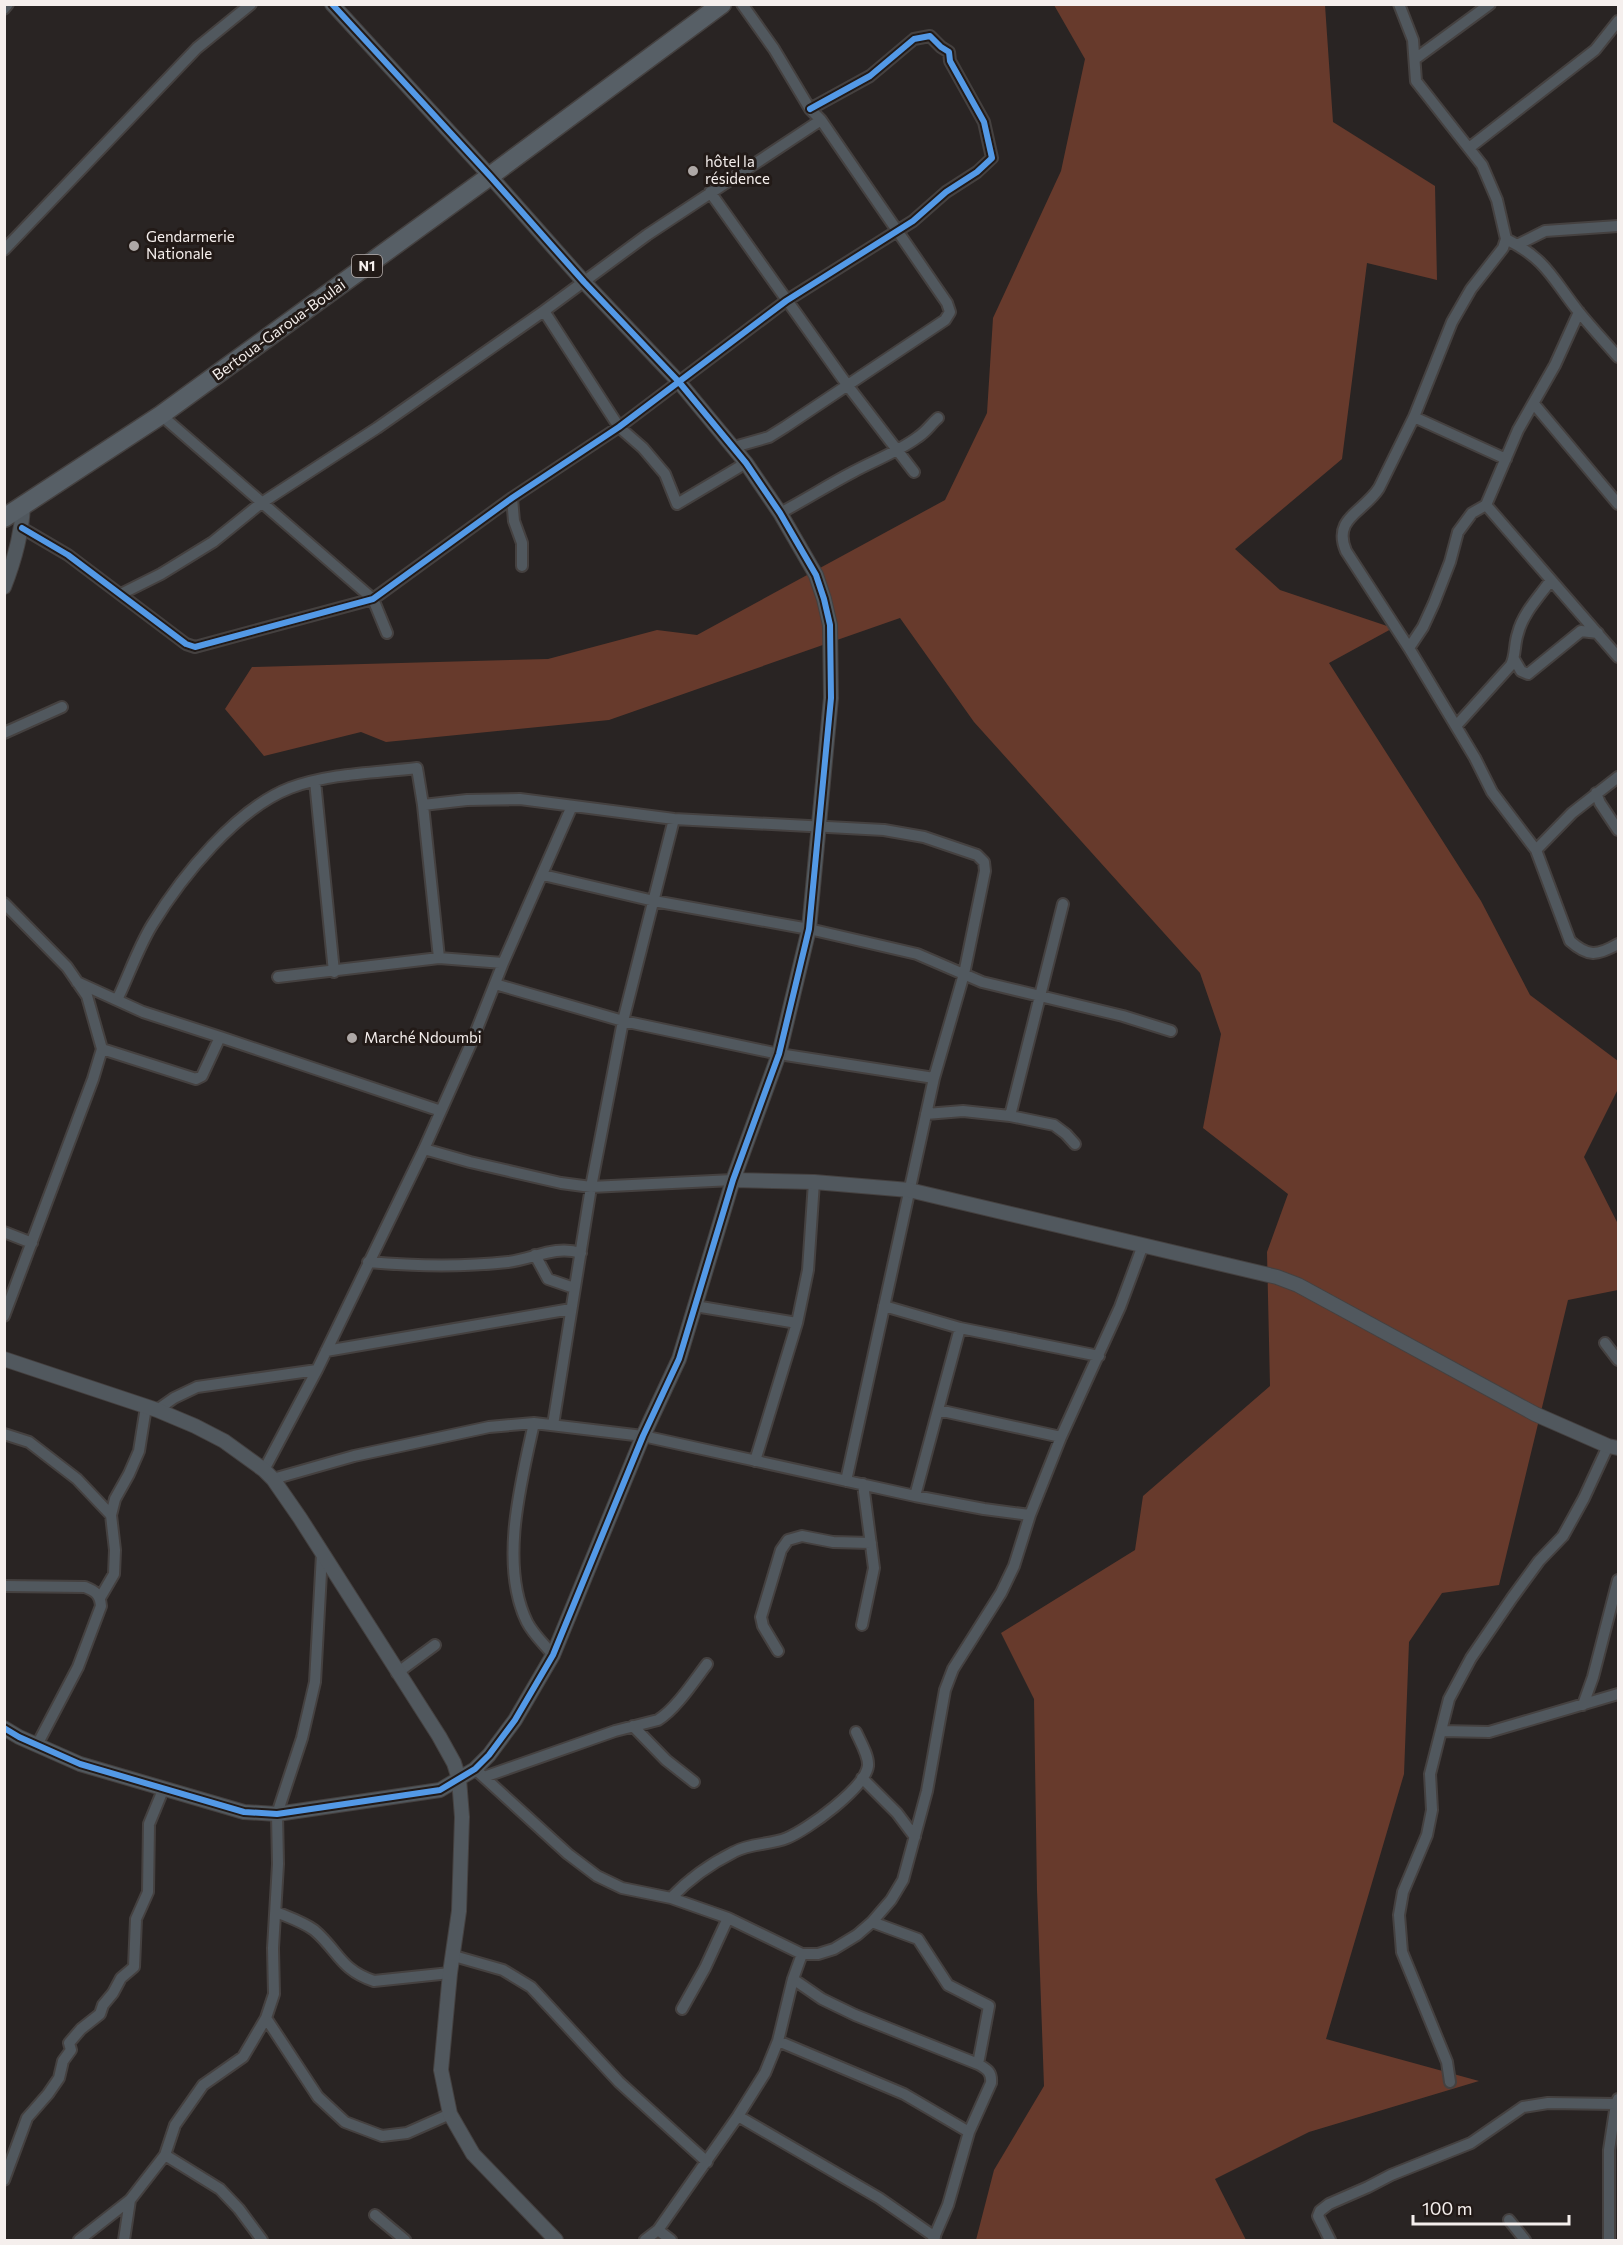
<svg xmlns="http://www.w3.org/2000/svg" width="1623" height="2245" viewBox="0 0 1623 2245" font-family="Commissioner,sans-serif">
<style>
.green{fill:#673a2c}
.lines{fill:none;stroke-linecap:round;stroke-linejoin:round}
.minor-casing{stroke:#454140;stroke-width:14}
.tertiary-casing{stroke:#454140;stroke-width:16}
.trunk-casing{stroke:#454140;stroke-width:21}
.minor{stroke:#51585e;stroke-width:10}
.tertiary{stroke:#51585e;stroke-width:14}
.trunk{stroke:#575f66;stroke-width:18}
.cycleway-casing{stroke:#221a17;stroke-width:10}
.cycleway{stroke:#5399e6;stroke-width:6}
.poi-dot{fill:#aea8a6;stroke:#221a17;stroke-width:2}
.labels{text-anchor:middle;stroke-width:6;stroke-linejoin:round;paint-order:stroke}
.shield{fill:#221a17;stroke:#b6afad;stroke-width:1.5}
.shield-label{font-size:14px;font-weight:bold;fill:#f5efed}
.poi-label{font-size:15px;fill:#f5efed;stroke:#221a17;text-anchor:start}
.street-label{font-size:15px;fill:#f5efed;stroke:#221a17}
</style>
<rect width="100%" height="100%" fill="#292423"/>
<!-- green -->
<path class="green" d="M 1054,5 L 1325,5 L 1333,122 L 1435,186 L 1437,280 L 1367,263 L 1342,459 L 1235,549 L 1280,590 L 1393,628 L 1329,663 L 1481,901 L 1530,995 L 1618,1061 L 1618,1089 L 1584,1157 L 1618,1224 L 1618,1290 L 1568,1300 L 1499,1585 L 1442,1593 L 1409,1642 L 1404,1774 L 1326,2039 L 1479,2081 L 1309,2132 L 1215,2179 L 1246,2240 L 976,2240 L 994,2170 L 1044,2086 L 1037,1890 L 1034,1699 L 1001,1633 L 1135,1550 L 1143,1496 L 1270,1386 L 1267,1252 L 1288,1194 L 1203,1128 L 1221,1034 L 1200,973 L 974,722 L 900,618 L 609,720 L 386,742 L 361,732 L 264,756 L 225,709 L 252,667 L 548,659 L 657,630 L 697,635 L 945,500 L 987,413 L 993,318 L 1061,171 L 1085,59 Z"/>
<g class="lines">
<!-- minor casing -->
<g class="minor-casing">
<path id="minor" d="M 1399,4 L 1413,40 L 1416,81 L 1482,165 L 1497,200 L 1506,239 C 1546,259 1552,278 1578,311 C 1591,327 1605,342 1618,357
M 4,9 L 8,4
M 1415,59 L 1490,4
M 1469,148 L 1595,50 L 1618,21
M 710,192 L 848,386 L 914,472
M 1506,239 L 1503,248 L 1471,289 L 1452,322 L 1414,417 L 1379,488 C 1364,512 1332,518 1346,551 L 1409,648 L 1475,758 L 1492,792 L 1536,850
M 1517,245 L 1545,231 L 1618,226
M 4,250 L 197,48 L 251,4
M 544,311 L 619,427 L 643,448 L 665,474 L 677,504 L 746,463
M 1534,404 L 1618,504
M 161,415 L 373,599 L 387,633
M 1414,417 L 1506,459
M 734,447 L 769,437 L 785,427 L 945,320 L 950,312 L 947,303 L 821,120
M 512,498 L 514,521 L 522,543 L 522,566
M 1486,505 L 1618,657
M 780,513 C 805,500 828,485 853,472 C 875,460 898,452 918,437 C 926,432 931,424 938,418
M 22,528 L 68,555 L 186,644 L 195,647 L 373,599 L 512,498 L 619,427 L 786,301 L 913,221 L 946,192 L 977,172 L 992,158 L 984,122 L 950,61 L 949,52 L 941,47 L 930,36 L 914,39 L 870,76 L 810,109
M 121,594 L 161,574 L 213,542 L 260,504 L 377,428 L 544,311 L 647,235 L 821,120 L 810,109 L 774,49 L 742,4
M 1409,648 L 1423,627 L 1434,603 L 1450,562 L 1458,532 L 1472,513 L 1486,505 L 1518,430 L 1555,365 L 1579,312
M 1514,659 L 1521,671 L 1528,674 L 1581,631 L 1598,633
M 1456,726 L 1511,665 C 1516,655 1514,644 1518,633 C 1523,613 1539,597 1551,580
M 4,733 L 62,707
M 1618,777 L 1572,813 L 1536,850 L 1570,941 C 1588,957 1597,956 1618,944
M 315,781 L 334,972
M 1596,793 L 1600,803 L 1618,830
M 423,805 L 467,800 L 520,799 L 674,819 L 884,830 L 924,837 L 977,855 L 984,862 L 985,871 L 964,974 L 934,1078 L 846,1481
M 543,875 L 654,901 L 809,929 L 917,954 L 982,982 L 1123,1016 L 1171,1031
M 4,903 L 67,967 L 87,996 L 102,1049 L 93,1079 L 4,1316
M 278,977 L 439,958
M 77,982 L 143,1012 L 220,1037
M 495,984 L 623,1021 L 779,1054 L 934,1078
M 117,1000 C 129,975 138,948 152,925 C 182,876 236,809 290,788 C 331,773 375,773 417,768 L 423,805 L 439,958 L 503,963
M 102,1049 L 196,1079 L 202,1076 L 220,1037 L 441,1111
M 926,1114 L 963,1111 L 1010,1116 L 1054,1125 L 1066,1134 L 1075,1144
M 1010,1116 L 1063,904
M 424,1149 L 470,1162 L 561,1183 L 591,1187 L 733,1180
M 4,1232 L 32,1243
M 535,1255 L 548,1279 L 574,1288
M 368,1262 C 414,1266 462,1267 508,1262 C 534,1259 554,1245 581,1253
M 695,1306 L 797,1323 L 755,1461
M 884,1306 L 960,1328 L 938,1410
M 797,1323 L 808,1270 L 814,1182
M 960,1328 L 1099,1356
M 1605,1343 L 1618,1360
M 326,1351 L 571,1309
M 157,1410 L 174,1398 L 197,1387 L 317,1370
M 534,1423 C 521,1482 499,1565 527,1622 C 533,1634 545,1645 553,1655
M 553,1425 L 591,1187 L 623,1021 L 674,819
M 4,1434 L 29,1442 L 77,1479 L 111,1515
M 264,1470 L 317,1370 L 424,1149 L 473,1039 L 503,963 L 572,806
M 273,1479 L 354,1456 L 489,1427 L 534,1423 L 643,1436 L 915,1496 L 984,1509 L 1030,1515 L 1061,1437 L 1120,1307 L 1143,1245
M 915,1496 L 938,1410 L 1061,1437
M 4,1586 L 85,1587 C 95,1591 100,1594 101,1606 L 78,1667 L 37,1745
M 100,1598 L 114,1574 L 115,1550 L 111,1515 L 115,1499 L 129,1474 L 139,1451 L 146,1407
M 862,1625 L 874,1568 L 863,1484
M 778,1651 L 763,1626 L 761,1617 L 781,1550 L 788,1540 L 802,1536 L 833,1542 L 871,1543
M 397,1673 L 435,1645
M 1583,1705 L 1593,1677 L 1618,1580
M 633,1726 L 666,1760 L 694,1782
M 1442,1731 L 1489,1732 L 1618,1694
M 475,1769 L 568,1854 L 597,1876 L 622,1888 L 671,1898 L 728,1918 L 802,1954 L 818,1954 L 834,1949 L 857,1935 L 872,1922 L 891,1900 L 903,1880 L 927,1791 L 945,1690 L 953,1669 L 1001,1593 L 1014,1566 L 1030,1515
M 484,1777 L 615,1731 L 658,1720 C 676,1709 694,1681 707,1664
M 862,1778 L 897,1813 L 915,1837
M 671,1898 C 689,1879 710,1864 734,1852 C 750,1843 770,1845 787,1838 C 807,1830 865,1788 868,1766 C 869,1756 860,1741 856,1732
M 276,1912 C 288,1917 303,1922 314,1930 C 338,1950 340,1970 374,1981 L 450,1973
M 872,1922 L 918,1939 L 948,1985 L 989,2006 L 978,2064
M 454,1956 L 503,1970 L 531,1987 L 619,2082 L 707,2162
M 793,1979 L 822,1999 L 855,2015 L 978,2064 C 987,2069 992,2072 991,2083 L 969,2132 L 948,2205 L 933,2240
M 682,2009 L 705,1968 L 728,1918
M 266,2018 L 318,2097 L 345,2122 L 382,2136 L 407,2133 L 450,2114
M 778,2041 L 904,2094 L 969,2132
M 1450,2082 L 1447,2062 L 1402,1952 L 1399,1915 L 1403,1892 L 1427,1835 L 1432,1810 L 1430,1774 L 1449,1699 L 1471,1658 L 1512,1598 L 1539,1561 L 1563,1536 L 1584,1498 L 1608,1446
M 738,2116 L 879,2198 L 935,2237
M 165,2155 L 220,2189 L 239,2209 L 262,2240
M 4,2180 L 27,2118 L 48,2094 L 59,2078 L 63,2061 L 71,2050 L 69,2043 L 81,2029 L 100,2014 L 103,2005 L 113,1993 L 121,1978 L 134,1967 L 136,1919 L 148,1892 L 149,1824 L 163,1790
M 375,2215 L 405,2240
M 1509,2220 L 1525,2240
M 658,2230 L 671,2240
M 79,2240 L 130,2200 L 165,2155 L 175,2125 L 203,2085 L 243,2057 L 266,2018 L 274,1994 L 273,1948 L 278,1864 L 277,1814 L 302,1738 L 315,1682 L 322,1554
M 124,2240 L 130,2200
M 645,2240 L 658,2230 L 738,2116 L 765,2073 L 778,2041 L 793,1979 L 802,1954
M 1330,2240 L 1318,2216 L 1320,2211 L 1329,2204 L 1368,2187 L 1391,2175 L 1471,2143 L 1523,2107 L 1548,2103 L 1616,2104
M 1609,2240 L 1609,2150 L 1616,2104 L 1618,2099"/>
</g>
<!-- tertiary casing -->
<g class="tertiary-casing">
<path id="tertiary" d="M 4,587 C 15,559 22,534 23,505
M 733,1180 L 814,1182 L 909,1190 L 1277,1277 L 1298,1285 L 1535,1414 L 1608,1446 L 1618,1448
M 4,1359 L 157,1410 L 195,1426 L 224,1441 L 264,1470 L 273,1479 L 300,1518 L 439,1736 L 454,1763 L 459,1779 L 462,1817 L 459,1911 L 450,1973 L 441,2070 L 450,2114 L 473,2154 L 556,2240
M 4,1728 L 19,1737 L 80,1764 L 244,1812 L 277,1814 L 440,1790 L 475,1769 L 489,1755 L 515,1720 L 553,1655 L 643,1436 L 679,1359 L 733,1180 L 779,1054 L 809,929 L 831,698 L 830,625 L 824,599 L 816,575 L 780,513 L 746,463 L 679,382 L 584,282 L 490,176 L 332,4"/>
</g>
<!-- trunk casing -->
<g class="trunk-casing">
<path id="trunk" d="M 4,518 L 161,415 L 490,176 L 722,4"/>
</g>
<!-- minor -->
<use href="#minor" class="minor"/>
<!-- tertiary -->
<use href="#tertiary" class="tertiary"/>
<!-- trunk -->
<use href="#trunk" class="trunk"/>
<!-- cycleway casing -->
<g class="cycleway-casing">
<path id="cycleway" d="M 22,528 L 68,555 L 186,644 L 195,647 L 373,599 L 512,498 L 619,427 L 786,301 L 913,221 L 946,192 L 977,172 L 992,158 L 984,122 L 950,61 L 949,52 L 941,47 L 930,36 L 914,39 L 870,76 L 810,109
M 4,1728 L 19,1737 L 80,1764 L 244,1812 L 277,1814 L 440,1790 L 475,1769 L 489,1755 L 515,1720 L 553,1655 L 643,1436 L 679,1359 L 733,1180 L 779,1054 L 809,929 L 831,698 L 830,625 L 824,599 L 816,575 L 780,513 L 746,463 L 679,382 L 584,282 L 490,176 L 332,4"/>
</g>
<!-- cycleway -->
<use href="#cycleway" class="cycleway"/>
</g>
<!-- markers -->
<g class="poi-dot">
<circle cx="693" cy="171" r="6"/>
<circle cx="134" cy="246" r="6"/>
<circle cx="352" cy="1038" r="6"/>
</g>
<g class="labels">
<!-- shield labels -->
<rect class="shield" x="352" y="255" width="30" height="22" rx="4.5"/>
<g class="shield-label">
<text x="367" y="271">N1</text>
</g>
<!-- poi labels -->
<g class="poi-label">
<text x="705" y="167">hôtel la<tspan x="705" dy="17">résidence</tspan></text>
<text x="146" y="242">Gendarmerie<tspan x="146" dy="17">Nationale</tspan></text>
<text x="364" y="1043">Marché Ndoumbi</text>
</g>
<!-- street labels -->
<g class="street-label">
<text transform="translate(279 330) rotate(-36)" y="5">Bertoua-Garoua-Boulai</text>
</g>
</g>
<!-- border -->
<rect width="1623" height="2245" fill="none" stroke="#f5efed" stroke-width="12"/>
<!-- scale -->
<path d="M1413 2215v9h156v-9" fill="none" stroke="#f5efed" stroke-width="3"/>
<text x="1422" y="2215" font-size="18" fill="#f5efed" stroke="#221a17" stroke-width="4.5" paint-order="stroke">100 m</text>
</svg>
